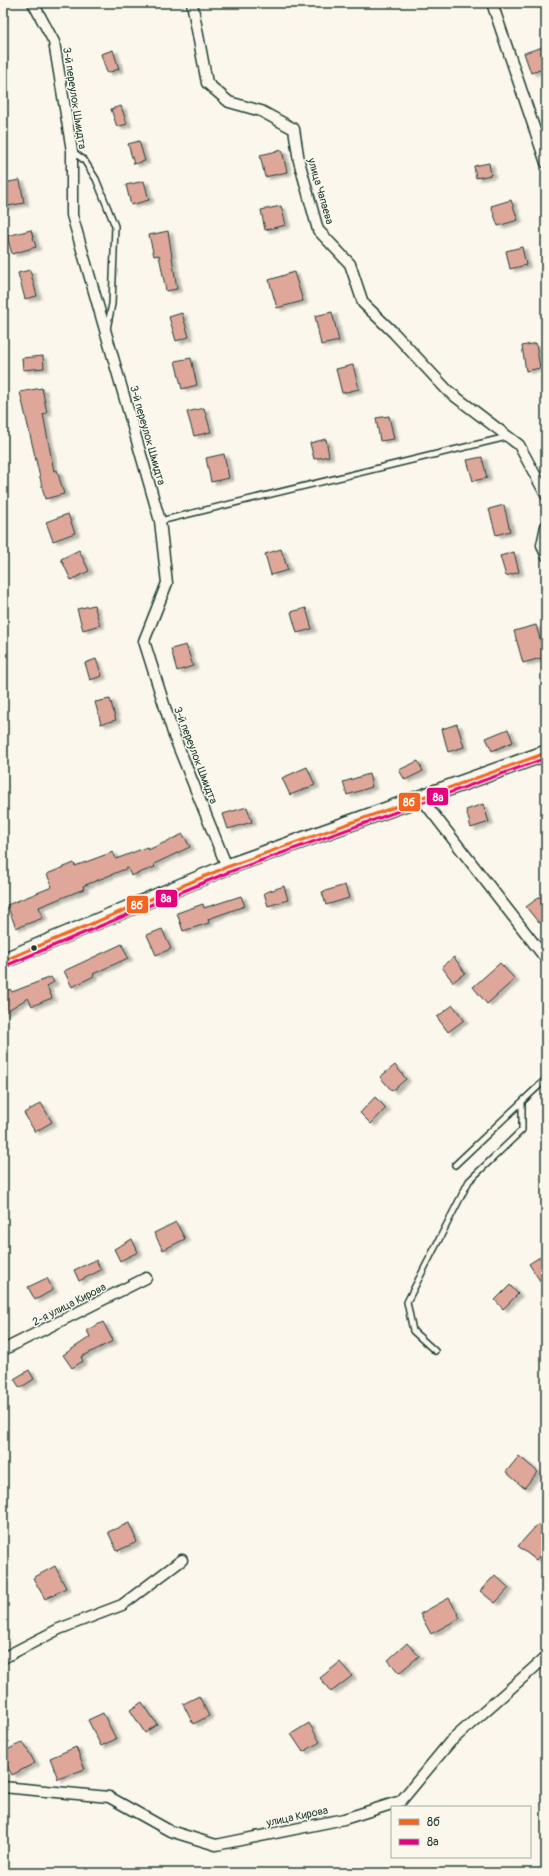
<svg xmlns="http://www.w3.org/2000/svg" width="549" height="1876" viewBox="0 0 549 1876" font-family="Pangolin,sans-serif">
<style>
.building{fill:#dfa79a;stroke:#1f3d34;filter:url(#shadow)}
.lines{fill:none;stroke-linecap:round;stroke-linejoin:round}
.lane-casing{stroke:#1f3d34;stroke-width:8}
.street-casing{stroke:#1f3d34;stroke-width:13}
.secondary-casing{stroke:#1f3d34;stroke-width:18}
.lane{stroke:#fbf7ec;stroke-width:5}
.street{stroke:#fbf7ec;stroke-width:10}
.secondary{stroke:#fbf7ec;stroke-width:15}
.bus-1-casing{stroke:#fbf7ec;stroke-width:6}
.bus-2-casing{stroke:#fbf7ec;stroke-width:6}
.bus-1{stroke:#f26522;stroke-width:3}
.bus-2{stroke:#e5007d;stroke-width:3}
.bus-dot{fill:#1f3d34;stroke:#fbf7ec;stroke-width:1.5}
.labels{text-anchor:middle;stroke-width:3;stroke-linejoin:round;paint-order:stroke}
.street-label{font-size:11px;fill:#1f3d34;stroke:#fbf7ec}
.line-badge{stroke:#fbf7ec;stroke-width:1.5}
.badge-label{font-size:11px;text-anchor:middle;font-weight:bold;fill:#fff}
</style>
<defs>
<filter id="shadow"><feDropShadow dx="4.5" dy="2.5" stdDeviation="1" flood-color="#0004"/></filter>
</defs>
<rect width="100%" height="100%" fill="#fbf7ec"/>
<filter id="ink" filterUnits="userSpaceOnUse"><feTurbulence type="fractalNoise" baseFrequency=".025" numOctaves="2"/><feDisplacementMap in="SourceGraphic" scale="8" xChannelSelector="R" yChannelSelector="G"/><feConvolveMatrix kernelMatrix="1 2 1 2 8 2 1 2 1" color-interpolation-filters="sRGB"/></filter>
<g filter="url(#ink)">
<!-- building -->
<path class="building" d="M 546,46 L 546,68 L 531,73 L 524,53 Z
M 113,50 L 119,69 L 107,73 L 101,54 Z
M 121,106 L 127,124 L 117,127 L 111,109 Z
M 139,141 L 145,161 L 134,164 L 128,144 Z
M 282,150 L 287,172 L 265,177 L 260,155 Z
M 489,163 L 491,175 L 476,178 L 474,166 Z
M 20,180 L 24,203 L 3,207 L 3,183 Z
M 144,181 L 149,200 L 131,205 L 126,185 Z
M 511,200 L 518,220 L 498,226 L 491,206 Z
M 281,206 L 286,225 L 265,230 L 261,210 Z
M 31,230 L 36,247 L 12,254 L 7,236 Z
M 168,231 L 177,289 L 166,291 L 159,255 L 154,256 L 149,235 Z
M 522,247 L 526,265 L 510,269 L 506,251 Z
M 30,270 L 37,296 L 25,299 L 18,273 Z
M 294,272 L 303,301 L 277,308 L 269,280 Z
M 332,312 L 339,341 L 321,345 L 315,316 Z
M 182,313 L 189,337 L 176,341 L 169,317 Z
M 536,343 L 540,368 L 526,371 L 522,346 Z
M 43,356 L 44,368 L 23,370 L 22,358 Z
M 191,358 L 197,385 L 182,389 L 175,361 Z
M 353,365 L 359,389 L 342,393 L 336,369 Z
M 42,388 L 47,413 L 43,414 L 54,471 L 57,470 L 64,494 L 45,499 L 20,392 Z
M 204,408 L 211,432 L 194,436 L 187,412 Z
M 389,416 L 394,439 L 380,441 L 376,418 Z
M 326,439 L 329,456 L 314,459 L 310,443 Z
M 224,454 L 229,478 L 211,482 L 206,458 Z
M 482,457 L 487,478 L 473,481 L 467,460 Z
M 504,505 L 510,531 L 496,535 L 489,509 Z
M 68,514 L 75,533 L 53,541 L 46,522 Z
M 281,549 L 288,570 L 271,575 L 265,554 Z
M 79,550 L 89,571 L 71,580 L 61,559 Z
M 514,552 L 519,572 L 506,576 L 500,556 Z
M 94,605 L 100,625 L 83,630 L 77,609 Z
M 306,608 L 312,629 L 297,633 L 291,612 Z
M 536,625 L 545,657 L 523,663 L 514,631 Z
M 186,645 L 193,666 L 177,671 L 171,649 Z
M 96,659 L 102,676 L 90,680 L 85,663 Z
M 110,699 L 116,720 L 101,724 L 95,702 Z
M 457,724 L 464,747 L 448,752 L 442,729 Z
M 508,729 L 513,742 L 492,751 L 486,738 Z
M 418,761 L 423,771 L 405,780 L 399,770 Z
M 307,767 L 315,785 L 290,795 L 282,778 Z
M 369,774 L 372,787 L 347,795 L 343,782 Z
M 483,804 L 489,822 L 471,828 L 466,810 Z
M 247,807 L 252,822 L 228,829 L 223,814 Z
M 183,834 L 190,847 L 154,864 L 155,867 L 131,876 L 128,868 L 83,886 L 84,889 L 39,907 L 43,918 L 16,928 L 7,905 L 52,887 L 47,874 L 74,863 L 75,866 L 113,852 L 116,859 L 147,847 L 148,850 Z
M 345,885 L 349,898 L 326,905 L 322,892 Z
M 284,886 L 288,900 L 268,906 L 264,893 Z
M 546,892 L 546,917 L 539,923 L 526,907 Z
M 241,896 L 245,906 L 208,919 L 209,923 L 183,931 L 177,913 L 203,904 L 204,908 Z
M 162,929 L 171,949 L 156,955 L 147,935 Z
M 122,944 L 128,958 L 93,974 L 94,976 L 72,987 L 64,971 Z
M 454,957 L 465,973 L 453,982 L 442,967 Z
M 500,963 L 515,979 L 487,1004 L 473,987 Z
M 51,977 L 54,982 L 47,986 L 52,998 L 32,1006 L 28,998 L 3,1013 L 3,993 L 10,989 L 12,992 Z
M 453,1005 L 464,1020 L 448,1032 L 437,1017 Z
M 395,1065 L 406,1079 L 392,1091 L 380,1077 Z
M 375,1097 L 386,1108 L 371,1124 L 360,1113 Z
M 41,1103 L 52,1122 L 35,1132 L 24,1113 Z
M 176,1222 L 185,1239 L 163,1250 L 154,1233 Z
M 132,1239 L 138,1252 L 120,1261 L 114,1249 Z
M 546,1253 L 546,1290 L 529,1264 Z
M 96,1260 L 101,1270 L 79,1281 L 74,1270 Z
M 47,1278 L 53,1290 L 35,1300 L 28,1287 Z
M 510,1285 L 518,1294 L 503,1309 L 495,1300 Z
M 103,1322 L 113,1341 L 81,1357 L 83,1361 L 72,1368 L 63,1355 L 90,1337 L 87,1330 Z
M 29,1370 L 34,1379 L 20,1388 L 14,1379 Z
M 519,1456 L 538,1472 L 524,1488 L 506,1472 Z
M 129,1523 L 137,1542 L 117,1551 L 108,1532 Z
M 538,1524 L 546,1531 L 546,1548 L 536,1560 L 518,1546 Z
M 55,1566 L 66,1588 L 45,1599 L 33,1578 Z
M 495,1575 L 509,1588 L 495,1603 L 480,1591 Z
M 449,1598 L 460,1618 L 431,1634 L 420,1614 Z
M 407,1643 L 419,1656 L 399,1673 L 388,1660 Z
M 340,1662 L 352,1676 L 331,1692 L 320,1678 Z
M 199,1696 L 209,1716 L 193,1724 L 183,1704 Z
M 142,1702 L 157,1724 L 145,1733 L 130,1710 Z
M 103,1713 L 116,1739 L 101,1746 L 88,1720 Z
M 309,1723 L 320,1742 L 303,1752 L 291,1734 Z
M 23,1742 L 35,1763 L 12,1775 L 3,1759 L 3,1752 Z
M 76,1747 L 85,1769 L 58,1779 L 50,1758 Z"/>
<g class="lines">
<!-- lane casing -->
<g class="lane-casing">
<path id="lane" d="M 72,151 L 84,160 L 96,179 L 115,226 L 112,304 L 107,329
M 160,521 L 507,437
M 455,1165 L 546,1079
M 435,1351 L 413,1331 L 407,1302 L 469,1181 L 522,1130 L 522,1102"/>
</g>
<!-- street casing -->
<g class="street-casing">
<path id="street" d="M 33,3 L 54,42 L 72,151 L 72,215 L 160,521 L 167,583 L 144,641 L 174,736 L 227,867
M 192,3 L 207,83 L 229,102 L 261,111 L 294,129 L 299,161 L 318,230 L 350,264 L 363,303 L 394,333 L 448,391 L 519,445 L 546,495
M 492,3 L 546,163
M 546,526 L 542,545 L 546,555
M 421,798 L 546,959
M 3,1350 L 146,1278
M 3,1658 L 59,1629 L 122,1605 L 182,1560
M 3,1787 L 109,1797 L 170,1831 L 216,1845 L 344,1819 L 401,1801 L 450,1742 L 546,1657"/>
</g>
<!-- secondary casing -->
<g class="secondary-casing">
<path id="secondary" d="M 3,961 L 227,867 L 546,753"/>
</g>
<!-- lane -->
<use href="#lane" class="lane"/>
<!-- street -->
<use href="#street" class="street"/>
<!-- secondary -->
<use href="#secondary" class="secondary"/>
<!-- bus-1 casing -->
<g class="bus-1-casing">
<path id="bus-1" d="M 3,961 L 227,867 L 546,753"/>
</g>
<!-- bus-2 casing -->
<g class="bus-2-casing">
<path id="bus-2" d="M 5,966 L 229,872 L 546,758"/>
</g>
<!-- bus-1 -->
<use href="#bus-1" class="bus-1"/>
<!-- bus-2 -->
<use href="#bus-2" class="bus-2"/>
</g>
</g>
<!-- markers -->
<circle class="bus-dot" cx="34" cy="948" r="3.5"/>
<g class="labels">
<!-- street labels -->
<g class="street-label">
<text transform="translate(75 98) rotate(81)" y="4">3-й переулок Шмидта</text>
<text transform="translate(321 191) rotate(74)" y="4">улица Чапаева</text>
<text transform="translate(148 435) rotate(74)" y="4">3-й переулок Шмидта</text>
<text transform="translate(196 755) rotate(69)" y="4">3-й переулок Шмидта</text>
<text transform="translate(69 1304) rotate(-27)" y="4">2-я улица Кирова</text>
<text transform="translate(297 1816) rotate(-12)" y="4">улица Кирова</text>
</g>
</g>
<g class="line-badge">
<rect x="426" y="787" width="23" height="19" rx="4" fill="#e5007d"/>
<rect x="398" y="792" width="23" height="20" rx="4" fill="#f26522"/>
<rect x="155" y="889" width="23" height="19" rx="4" fill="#e5007d"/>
<rect x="126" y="895" width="23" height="19" rx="4" fill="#f26522"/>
</g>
<g class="badge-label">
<text x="438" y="801">8а</text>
<text x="409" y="806">8б</text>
<text x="166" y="902">8а</text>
<text x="137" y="909">8б</text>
</g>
<!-- margin -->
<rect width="549" height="1876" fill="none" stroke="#fbf7ec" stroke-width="16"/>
<rect x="8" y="8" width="533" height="1860" fill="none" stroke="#1f3d34" stroke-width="1.5" filter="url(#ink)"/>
<!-- legend -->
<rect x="391" y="1806" width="140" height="52" fill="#fbf7ec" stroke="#a3ada2"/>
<rect x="399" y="1819" width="20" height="6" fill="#f26522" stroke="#a3ada2"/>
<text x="427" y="1826" font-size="12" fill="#1f3d34">8б</text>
<rect x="399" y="1839" width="20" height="6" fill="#e5007d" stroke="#a3ada2"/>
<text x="427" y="1846" font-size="12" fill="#1f3d34">8а</text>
</svg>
